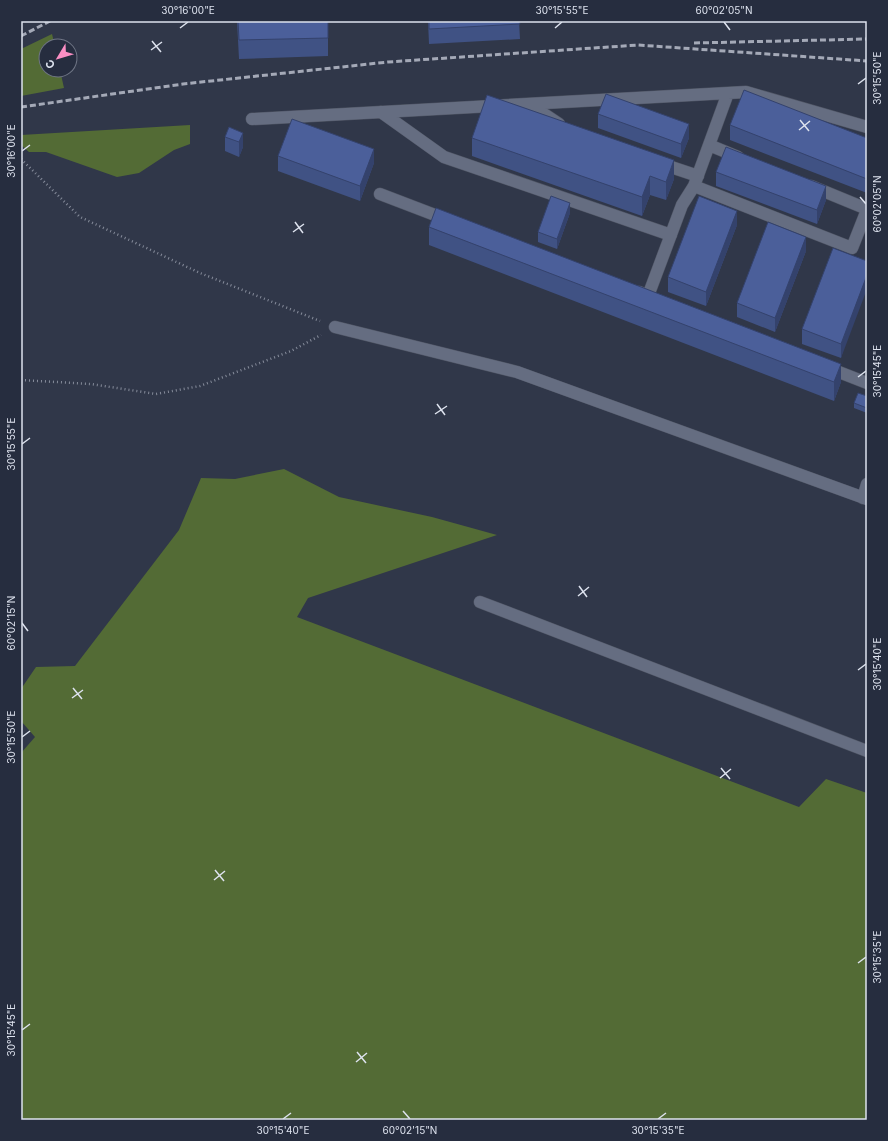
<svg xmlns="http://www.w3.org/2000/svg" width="888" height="1141" viewBox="0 0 888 1141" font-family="Inter,sans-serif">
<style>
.green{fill:#536b35}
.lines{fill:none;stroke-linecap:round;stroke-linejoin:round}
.minor-casing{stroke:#4f5564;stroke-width:13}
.path{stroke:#868c9b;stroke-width:2.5;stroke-dasharray:1 3;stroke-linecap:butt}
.minor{stroke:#656d81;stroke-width:12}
.rail{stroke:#a4a9b7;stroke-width:3;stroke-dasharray:6 3;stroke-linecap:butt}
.wall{fill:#405284}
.shaded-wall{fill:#34426c}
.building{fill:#4b5f9a;stroke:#34426c}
.ticks{fill:none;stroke:#dde2ee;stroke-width:1.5}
.neatline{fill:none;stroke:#dde2ee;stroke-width:1.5}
.ticks-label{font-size:10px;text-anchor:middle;fill:#dde2ee}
</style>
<rect width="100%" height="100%" fill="#303749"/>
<!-- green -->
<path class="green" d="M 52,34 L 55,46 L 46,46 L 46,70 L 60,70 L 64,88 L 21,96 L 21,49 Z
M 190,125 L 190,144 L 174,150 L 139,173 L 117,177 L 46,152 L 29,152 L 21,145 L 21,135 Z
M 284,469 L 339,497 L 432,517 L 497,535 L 308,598 L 297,617 L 799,807 L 826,779 L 867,793 L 867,1120 L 21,1120 L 21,753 L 35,737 L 21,721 L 21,689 L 36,667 L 75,666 L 179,530 L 201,478 L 235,479 Z"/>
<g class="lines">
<!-- minor casing -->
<g class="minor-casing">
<path id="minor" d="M 529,104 L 559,124
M 381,112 L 444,157 L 671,235
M 252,119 L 746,92 L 867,127
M 709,145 L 738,157
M 659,163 L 698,176
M 694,186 L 852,248 L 867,210
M 811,186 L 867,209
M 380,194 L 448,220
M 639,292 L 648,296 L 682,205 L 694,186 L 728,93
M 335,327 L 517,372 L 867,499
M 826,367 L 867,383
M 863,498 L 867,484
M 480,602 L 867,751"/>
</g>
<!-- path -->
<path class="path" d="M 21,159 L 80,217 L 200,273 L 320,321
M 21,380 L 91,384 L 156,394 L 200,386 L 291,351 L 321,335"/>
<!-- minor -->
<use href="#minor" class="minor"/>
<!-- rail -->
<path class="rail" d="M 21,36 L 50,21
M 694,43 L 867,39
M 21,107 L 183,84 L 388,62 L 638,45 L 867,61"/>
</g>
<!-- wall -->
<path class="wall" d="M 237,21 L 328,21 L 328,56 L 239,59 Z
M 428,21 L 519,21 L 520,39 L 429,44 Z
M 723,21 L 731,21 L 723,22 Z
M 598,114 L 689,138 L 681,158 L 598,128 Z
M 730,125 L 867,138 L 867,193 L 730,140 Z
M 229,127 L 243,147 L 239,157 L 225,151 L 225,137 Z
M 472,138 L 674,179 L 666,200 L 650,195 L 642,216 L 472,156 Z
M 278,156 L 374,163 L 360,201 L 278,171 Z
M 716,172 L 826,200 L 817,224 L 716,186 Z
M 570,213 L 557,249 L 538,242 L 538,232 Z
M 737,225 L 706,306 L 668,292 L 668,277 Z
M 429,227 L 841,382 L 834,401 L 429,245 Z
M 806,251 L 775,332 L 737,317 L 737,303 Z
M 867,261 L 841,358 L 802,344 L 802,329 Z
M 867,396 L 867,413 L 854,408 L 854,403 Z"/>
<!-- shaded-wall -->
<path class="shaded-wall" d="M 689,124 L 689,138 L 681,158 L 681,144 Z
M 243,133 L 243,147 L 239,157 L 239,142 Z
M 374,149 L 374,163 L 360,201 L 360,186 Z
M 674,160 L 674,179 L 666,200 L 666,182 Z
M 650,176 L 650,195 L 642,216 L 642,197 Z
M 826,186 L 826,200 L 817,224 L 817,210 Z
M 570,203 L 570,213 L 557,249 L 557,239 Z
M 737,211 L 737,225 L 706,306 L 706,292 Z
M 806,237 L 806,251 L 775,332 L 775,318 Z
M 867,275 L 867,289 L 841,358 L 841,344 Z
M 841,364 L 841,382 L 834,401 L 834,382 Z"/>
<!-- building -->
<path class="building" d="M 238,21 L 328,21 L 328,38 L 239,40 Z
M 429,21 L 519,21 L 520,24 L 429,29 Z
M 744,90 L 867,138 L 867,179 L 730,125 Z
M 606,94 L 689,124 L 681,144 L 598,114 Z
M 487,95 L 674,160 L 666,182 L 650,176 L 642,197 L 472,138 Z
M 292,119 L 374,149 L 360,186 L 278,156 Z
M 229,127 L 243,133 L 239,142 L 225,137 Z
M 726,147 L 826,186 L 817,210 L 716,172 Z
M 551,196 L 570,203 L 557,239 L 538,232 Z
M 699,196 L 737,211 L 706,292 L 668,277 Z
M 436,208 L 841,364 L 834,382 L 429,227 Z
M 768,222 L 806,237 L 775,318 L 737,303 Z
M 833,248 L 867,261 L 867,275 L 841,344 L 802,329 Z
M 858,393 L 867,396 L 867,408 L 854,403 Z"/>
<!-- ticks -->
<path class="ticks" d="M 724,22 L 730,30M 180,28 L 188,22M 555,28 L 562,22M 152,41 L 161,52M 151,50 L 162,42M 858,84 L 866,78M 800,120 L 809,131M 799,130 L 810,121M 22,151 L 30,145M 860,197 L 866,204M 295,222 L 303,233M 293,232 L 304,224M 858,377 L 866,371M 437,404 L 445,415M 435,414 L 447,406M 22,444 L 30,438M 579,586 L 587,597M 578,596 L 589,587M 22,623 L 28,631M 858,670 L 866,664M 73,688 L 82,699M 72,698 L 83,690M 22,737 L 30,731M 721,768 L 730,779M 720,778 L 731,769M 215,870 L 224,881M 214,880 L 225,871M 858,963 L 866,957M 22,1030 L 30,1024M 357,1052 L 366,1063M 356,1062 L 367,1053M 403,1111 L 410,1119M 283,1119 L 291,1113M 658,1119 L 666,1113"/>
<!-- border -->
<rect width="888" height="1141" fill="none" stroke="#262d3f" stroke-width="44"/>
<!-- north arrow -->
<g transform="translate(58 58) rotate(232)"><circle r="19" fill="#262d3f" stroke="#6f7585"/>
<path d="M0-3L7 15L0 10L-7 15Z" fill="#fb8fc4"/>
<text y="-6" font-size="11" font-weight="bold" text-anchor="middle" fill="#dde2ee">С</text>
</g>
<rect x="22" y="22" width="844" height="1097" class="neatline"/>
<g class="ticks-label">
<text x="188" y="14">30°16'00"E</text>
<text x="562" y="14">30°15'55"E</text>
<text x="724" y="14">60°02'05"N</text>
<text transform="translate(877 78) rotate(-90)" y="4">30°15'50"E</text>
<text transform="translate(11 151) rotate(-90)" y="4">30°16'00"E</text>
<text transform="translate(877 204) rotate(-90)" y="4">60°02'05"N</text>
<text transform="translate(877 371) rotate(-90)" y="4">30°15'45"E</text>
<text transform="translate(11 444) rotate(-90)" y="4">30°15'55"E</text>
<text transform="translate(11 623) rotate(-90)" y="4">60°02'15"N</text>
<text transform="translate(877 664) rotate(-90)" y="4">30°15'40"E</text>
<text transform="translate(11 737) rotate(-90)" y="4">30°15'50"E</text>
<text transform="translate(877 957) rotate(-90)" y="4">30°15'35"E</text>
<text transform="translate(11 1030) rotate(-90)" y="4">30°15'45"E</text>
<text x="283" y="1134">30°15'40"E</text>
<text x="410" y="1134">60°02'15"N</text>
<text x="658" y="1134">30°15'35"E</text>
</g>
</svg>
